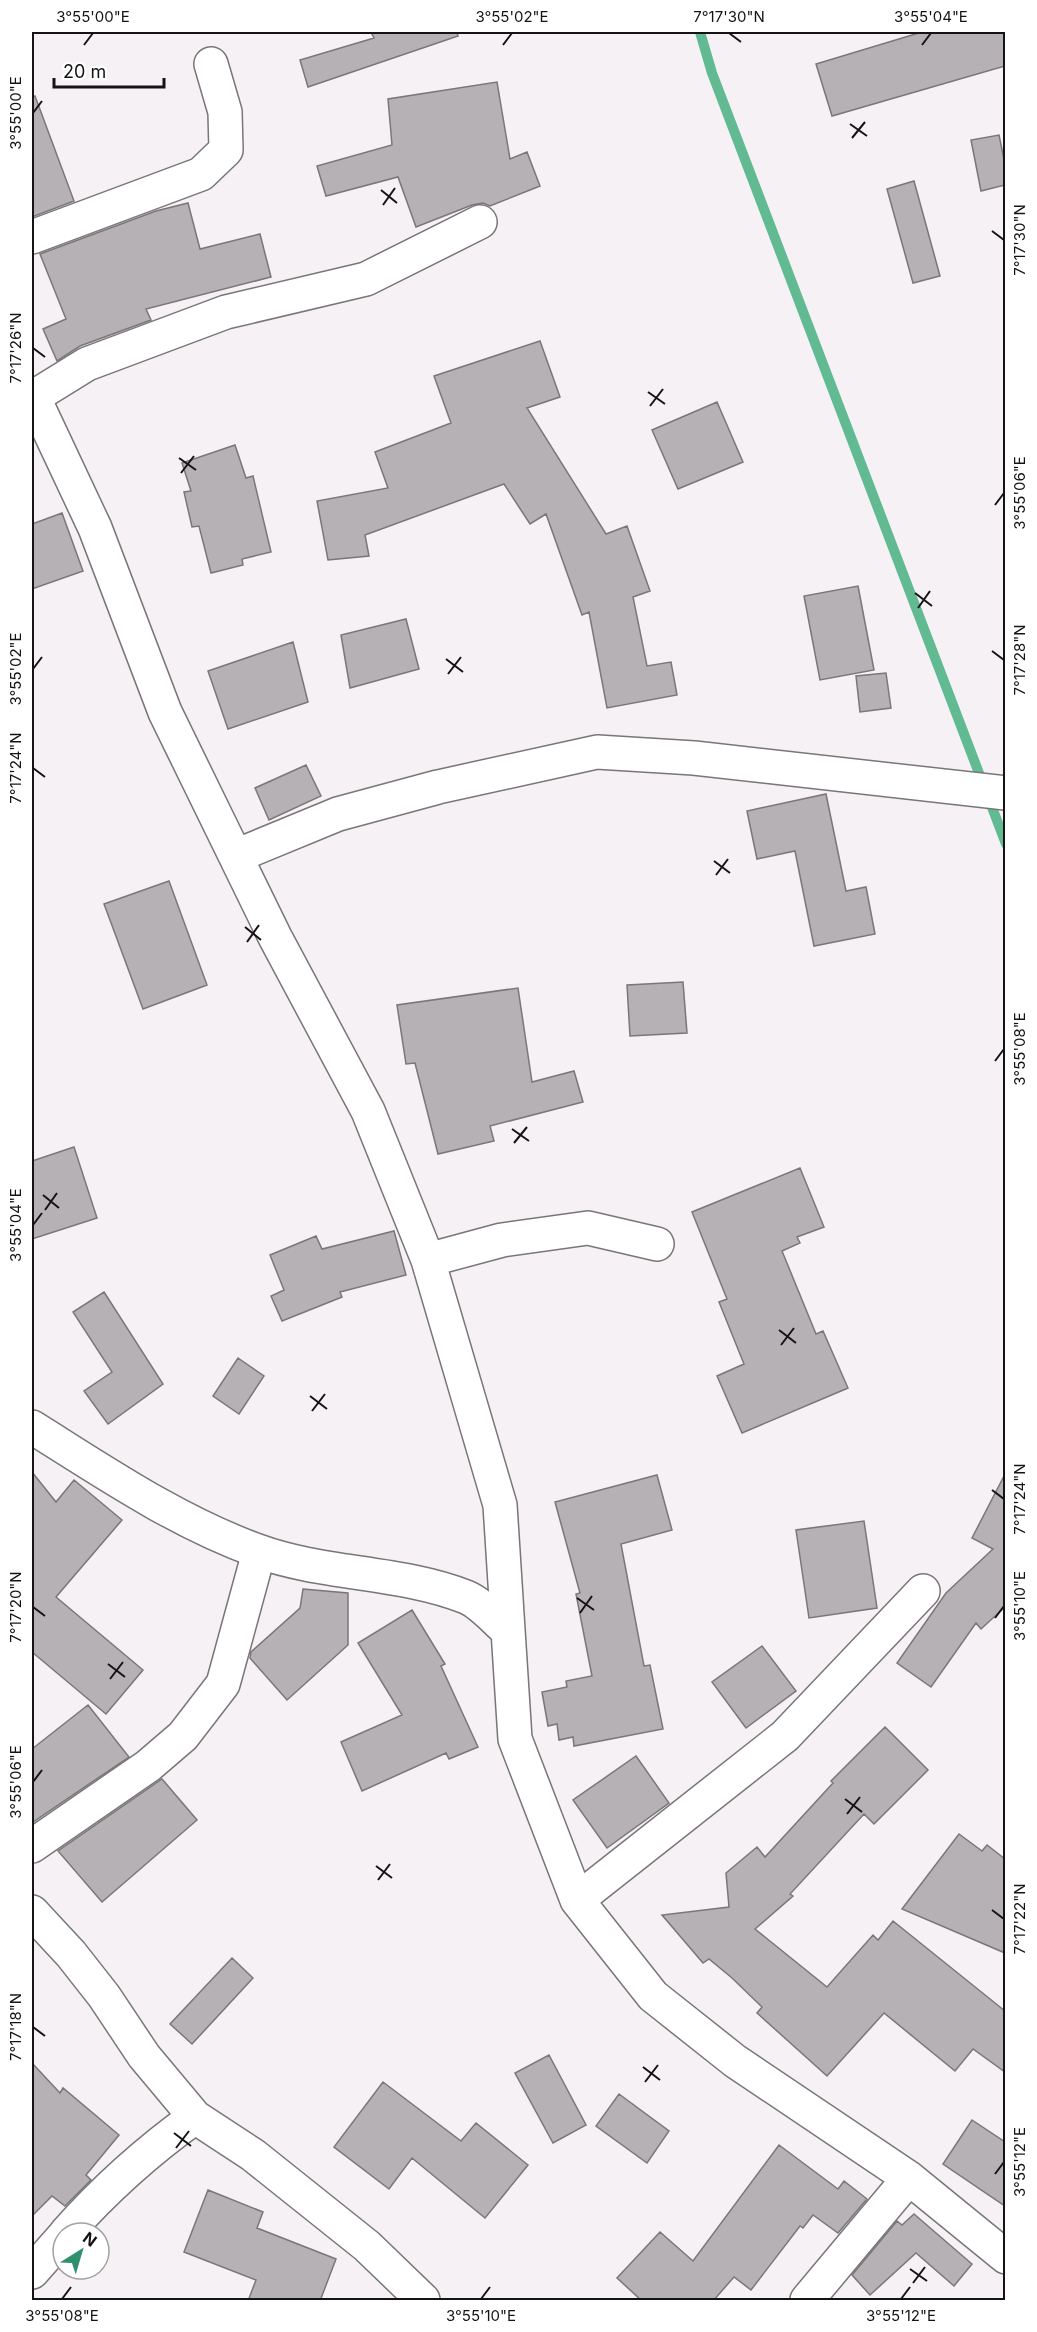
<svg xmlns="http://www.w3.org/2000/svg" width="1037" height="2332" viewBox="0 0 1037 2332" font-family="Inter,sans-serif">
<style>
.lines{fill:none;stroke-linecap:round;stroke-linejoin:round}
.stream{stroke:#62ba93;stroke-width:10}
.building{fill:#b5b1b4;stroke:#7a7679;stroke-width:1.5}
.minor-casing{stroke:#797578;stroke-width:36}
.minor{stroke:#fff;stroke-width:33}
.ticks{fill:none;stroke:#151415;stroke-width:2}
.neatline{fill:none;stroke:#151415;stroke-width:2}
.ticks-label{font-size:15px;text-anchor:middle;fill:#151415}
</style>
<rect width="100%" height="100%" fill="#f5f1f4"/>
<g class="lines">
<!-- stream -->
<path class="stream" d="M 700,32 L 712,73 L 1006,844"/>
</g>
<!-- building -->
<path class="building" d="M 371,32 L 457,32 L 458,36 L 308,87 L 300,60 L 374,38 Z
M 922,32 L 1005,32 L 1005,66 L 832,116 L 816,64 Z
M 497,82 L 510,159 L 527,152 L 540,186 L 490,206 L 483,203 L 472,205 L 416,227 L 398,177 L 326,196 L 317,166 L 392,145 L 388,99 Z
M 35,96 L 74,201 L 32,217 L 32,97 Z
M 999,135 L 1005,164 L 1005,185 L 981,191 L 971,140 Z
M 914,181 L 940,276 L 913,283 L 887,189 Z
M 188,203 L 200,249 L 260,234 L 271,277 L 146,309 L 151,320 L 80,346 L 57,361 L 43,329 L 66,319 L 40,254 L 156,211 Z
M 540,341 L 560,397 L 527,408 L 606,534 L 627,526 L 650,591 L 633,597 L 647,666 L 671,662 L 677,695 L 607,708 L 589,612 L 582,615 L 546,514 L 530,524 L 504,484 L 365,535 L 369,556 L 328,560 L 317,501 L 388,488 L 375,452 L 451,423 L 434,376 Z
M 717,402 L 743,462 L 678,489 L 652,430 Z
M 235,445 L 246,478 L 253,476 L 271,552 L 242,559 L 243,565 L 211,573 L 199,526 L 192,527 L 184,492 L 191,491 L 182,463 Z
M 62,513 L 83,571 L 32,589 L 32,524 Z
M 858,586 L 874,670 L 820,680 L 804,596 Z
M 406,619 L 419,669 L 350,688 L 341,635 Z
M 293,642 L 308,702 L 228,729 L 208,671 Z
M 886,673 L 891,708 L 860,712 L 856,676 Z
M 306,765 L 321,796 L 269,820 L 255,788 Z
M 826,794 L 846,891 L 866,887 L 875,934 L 814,946 L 795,851 L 757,859 L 747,811 Z
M 169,881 L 207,985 L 143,1009 L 104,904 Z
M 683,982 L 687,1033 L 630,1036 L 627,985 Z
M 518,988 L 532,1082 L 574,1071 L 583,1102 L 490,1126 L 494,1141 L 438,1154 L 415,1063 L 406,1064 L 397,1005 Z
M 74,1147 L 97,1218 L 32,1239 L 32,1161 Z
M 800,1168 L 824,1227 L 797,1237 L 800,1243 L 782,1251 L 816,1334 L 823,1331 L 848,1388 L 742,1433 L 717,1376 L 744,1364 L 719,1302 L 727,1299 L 692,1212 Z
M 394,1231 L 406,1275 L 340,1292 L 342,1297 L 282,1321 L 271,1296 L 284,1290 L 270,1255 L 316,1236 L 322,1249 Z
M 104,1292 L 163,1384 L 108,1424 L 84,1391 L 112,1372 L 73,1312 Z
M 238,1358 L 264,1376 L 239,1414 L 213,1396 Z
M 32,1472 L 56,1502 L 74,1480 L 122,1520 L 56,1597 L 143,1670 L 106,1714 L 32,1652 Z
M 1005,1474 L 1005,1607 L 981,1629 L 976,1623 L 931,1687 L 897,1663 L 946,1593 L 993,1549 L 972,1538 Z
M 657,1475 L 672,1530 L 621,1544 L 644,1666 L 650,1665 L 663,1729 L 574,1746 L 573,1737 L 559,1740 L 557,1724 L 548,1726 L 542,1692 L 567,1687 L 566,1681 L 592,1676 L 576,1594 L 580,1593 L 555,1502 Z
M 864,1521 L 877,1608 L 809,1618 L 796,1530 Z
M 303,1589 L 348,1593 L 348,1645 L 287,1700 L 250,1658 L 251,1652 L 300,1608 Z
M 412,1610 L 445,1664 L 441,1666 L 478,1747 L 449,1759 L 446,1753 L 362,1791 L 341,1742 L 402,1715 L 358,1643 Z
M 762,1646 L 796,1691 L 746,1728 L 712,1682 Z
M 88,1705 L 129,1757 L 33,1822 L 32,1749 Z
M 885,1727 L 928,1770 L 874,1824 L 864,1814 L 790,1894 L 793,1896 L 755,1929 L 827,1987 L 873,1935 L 878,1940 L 893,1921 L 1005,2011 L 1005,2072 L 973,2049 L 955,2071 L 884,2013 L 827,2076 L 757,2013 L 762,2007 L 732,1978 L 709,1959 L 703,1963 L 662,1915 L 729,1907 L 726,1873 L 757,1847 L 765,1857 L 833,1783 L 831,1781 Z
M 636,1756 L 669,1803 L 607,1848 L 573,1800 Z
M 162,1779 L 197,1820 L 102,1902 L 58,1851 Z
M 959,1834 L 982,1851 L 987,1845 L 1005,1859 L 1005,1953 L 902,1909 Z
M 232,1958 L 253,1978 L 192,2044 L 170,2024 Z
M 549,2055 L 586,2125 L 553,2143 L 515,2073 Z
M 32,2063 L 60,2093 L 63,2088 L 119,2135 L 86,2175 L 91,2180 L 65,2206 L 52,2196 L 32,2216 Z
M 383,2082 L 461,2141 L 476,2123 L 528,2165 L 485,2218 L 412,2158 L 389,2189 L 334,2147 Z
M 619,2094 L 669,2131 L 647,2163 L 596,2126 Z
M 972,2120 L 1005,2142 L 1005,2206 L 943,2164 Z
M 779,2145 L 838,2189 L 844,2181 L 867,2199 L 838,2233 L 813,2215 L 803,2228 L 800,2226 L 751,2290 L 734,2277 L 713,2301 L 642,2301 L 617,2278 L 660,2232 L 693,2261 Z
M 208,2190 L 263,2212 L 257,2228 L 336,2259 L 320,2301 L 248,2301 L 256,2280 L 184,2252 Z
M 914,2214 L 972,2264 L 954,2286 L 916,2253 L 870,2295 L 852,2275 L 897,2221 L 902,2225 Z"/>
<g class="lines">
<!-- minor casing -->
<g class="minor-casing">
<path id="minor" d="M 32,237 L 201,174 L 226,150 L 225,112 L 211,64
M 32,394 L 95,528 L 165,712 L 275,937 L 368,1111 L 428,1260 L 500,1505 L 515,1739 L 577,1900 L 653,1996 L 735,2061 L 909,2178 L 1006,2257
M 32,398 L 87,364 L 226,312 L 366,279 L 480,222
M 236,856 L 338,814 L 438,787 L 597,752 L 694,758 L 1006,793
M 428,1260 L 502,1240 L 588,1228 L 657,1244
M 32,1427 C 104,1472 177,1522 258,1551 C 323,1575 400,1571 466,1597 C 481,1603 496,1621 508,1631
M 32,1846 L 148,1766 L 183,1736 L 223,1684 L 259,1552
M 577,1900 L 785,1736 L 923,1591
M 32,1912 L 71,1954 L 104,1996 L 144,2056 L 195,2117 L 253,2155 L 367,2246 L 423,2300
M 66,2233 C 106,2188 146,2152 195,2117
M 32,2272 L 63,2237
M 807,2300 L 909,2178"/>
</g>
<!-- minor -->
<use href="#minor" class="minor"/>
</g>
<!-- ticks -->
<path class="ticks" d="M 729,33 L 741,42M 84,45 L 93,33M 503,45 L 512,33M 922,45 L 931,33M 33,113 L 42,101M 850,124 L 867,136M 852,138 L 865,122M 381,190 L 397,203M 383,205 L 395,188M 992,231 L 1004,240M 33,348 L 45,357M 648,392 L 665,404M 650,406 L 663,389M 179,458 L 196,470M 181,473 L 194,456M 995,505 L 1004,493M 915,593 L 932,606M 918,608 L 930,591M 992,651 L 1004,660M 446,659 L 463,672M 33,669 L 42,657M 448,674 L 461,657M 33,768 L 45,777M 714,861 L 730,873M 716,875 L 728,859M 245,927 L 261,940M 247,942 L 259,925M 995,1061 L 1004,1049M 512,1129 L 529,1141M 514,1143 L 527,1127M 43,1195 L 59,1208M 45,1210 L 57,1193M 33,1225 L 42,1213M 779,1330 L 796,1343M 781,1345 L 794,1328M 310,1396 L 327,1409M 312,1411 L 325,1394M 992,1490 L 1004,1499M 577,1598 L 594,1610M 33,1607 L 45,1616M 580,1613 L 592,1596M 995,1618 L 1004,1606M 108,1664 L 125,1677M 110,1679 L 123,1662M 33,1782 L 42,1770M 845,1799 L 862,1812M 847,1814 L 860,1797M 376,1866 L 392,1878M 378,1880 L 390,1864M 992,1910 L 1004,1919M 33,2027 L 45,2036M 643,2067 L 660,2080M 645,2082 L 658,2065M 174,2133 L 191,2146M 176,2148 L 189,2131M 995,2174 L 1004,2162M 910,2269 L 927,2281M 913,2283 L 925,2267M 62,2299 L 71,2287M 481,2299 L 490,2287M 901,2299 L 910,2287"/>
<!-- border -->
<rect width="1037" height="2332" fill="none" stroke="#ffffff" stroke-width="66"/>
<!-- north arrow -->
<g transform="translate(81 2251) rotate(37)"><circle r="28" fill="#ffffff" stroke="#a1a1a1" stroke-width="1.5"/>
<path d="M0-4.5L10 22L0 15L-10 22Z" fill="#2f916b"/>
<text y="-9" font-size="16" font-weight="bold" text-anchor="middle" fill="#151415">N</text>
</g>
<!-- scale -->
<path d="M54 78v9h110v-9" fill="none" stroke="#151415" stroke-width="3"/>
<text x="63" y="78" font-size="18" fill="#151415" stroke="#ffffff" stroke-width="4.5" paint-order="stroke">20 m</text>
<rect x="33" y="33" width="971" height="2266" class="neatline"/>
<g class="ticks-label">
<text x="93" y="22">3°55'00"E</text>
<text x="512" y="22">3°55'02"E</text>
<text x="729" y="22">7°17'30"N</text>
<text x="931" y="22">3°55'04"E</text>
<text transform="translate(16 113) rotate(-90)" y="5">3°55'00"E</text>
<text transform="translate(1020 240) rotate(-90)" y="5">7°17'30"N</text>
<text transform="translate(16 348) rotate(-90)" y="5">7°17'26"N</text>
<text transform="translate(1020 493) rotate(-90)" y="5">3°55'06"E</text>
<text transform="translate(1020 660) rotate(-90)" y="5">7°17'28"N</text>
<text transform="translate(16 669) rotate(-90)" y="5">3°55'02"E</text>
<text transform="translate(16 768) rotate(-90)" y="5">7°17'24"N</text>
<text transform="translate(1020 1049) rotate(-90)" y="5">3°55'08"E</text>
<text transform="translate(16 1225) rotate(-90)" y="5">3°55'04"E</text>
<text transform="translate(1020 1499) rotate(-90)" y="5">7°17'24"N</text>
<text transform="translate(1020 1606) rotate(-90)" y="5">3°55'10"E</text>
<text transform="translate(16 1607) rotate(-90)" y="5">7°17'20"N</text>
<text transform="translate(16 1782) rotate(-90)" y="5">3°55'06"E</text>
<text transform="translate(1020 1919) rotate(-90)" y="5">7°17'22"N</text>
<text transform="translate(16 2027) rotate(-90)" y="5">7°17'18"N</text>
<text transform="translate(1020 2162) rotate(-90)" y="5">3°55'12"E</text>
<text x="62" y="2321">3°55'08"E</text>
<text x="481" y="2321">3°55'10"E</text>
<text x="901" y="2321">3°55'12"E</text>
</g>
</svg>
